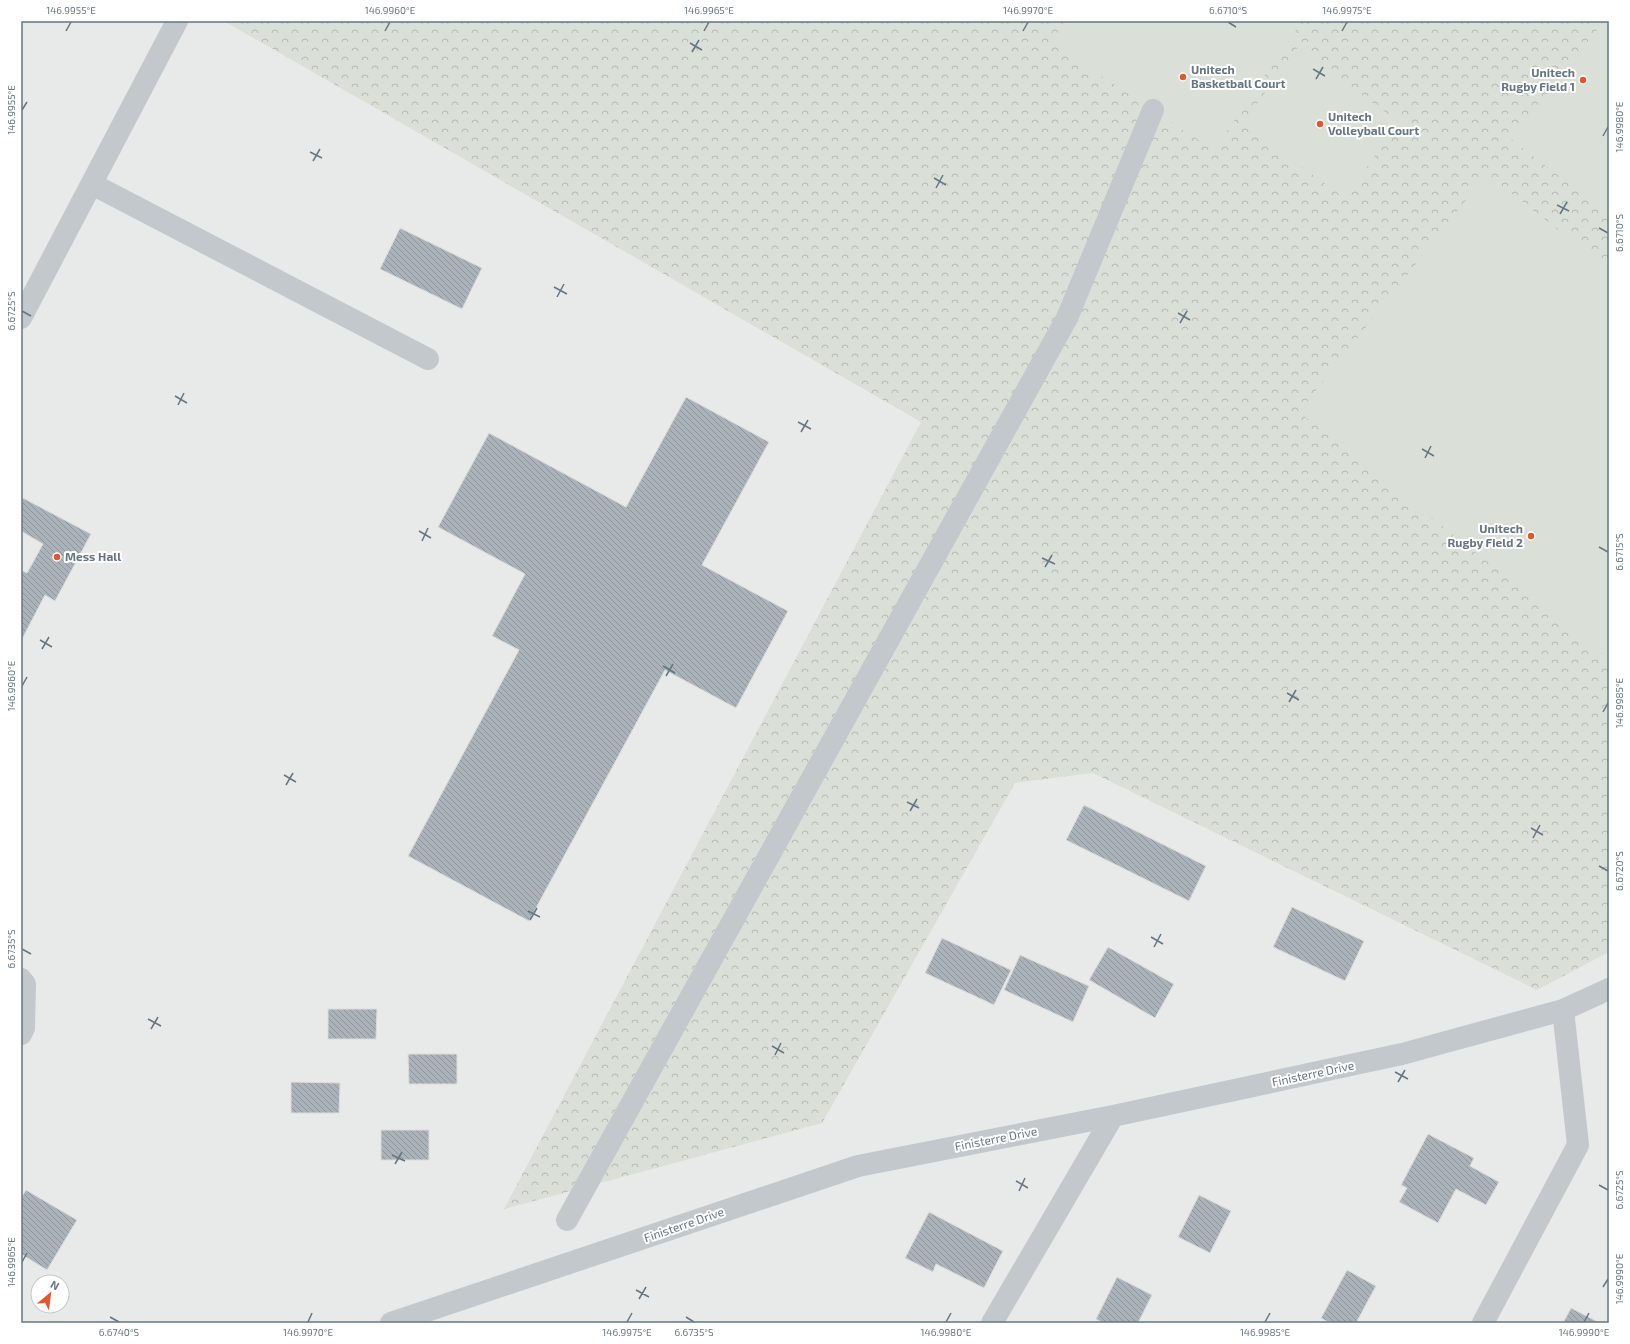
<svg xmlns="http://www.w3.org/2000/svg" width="1630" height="1344" viewBox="0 0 1630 1344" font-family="'Exo 2',sans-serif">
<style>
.built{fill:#e8e9e9;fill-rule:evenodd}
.forest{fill:url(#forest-crowns)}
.garden{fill:#dadfd7}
.building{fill:url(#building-back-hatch);stroke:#dcdcda}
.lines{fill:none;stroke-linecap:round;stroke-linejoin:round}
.minor{stroke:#c3c8cc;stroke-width:22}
.ticks{fill:none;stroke:#657683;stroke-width:1.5}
.poi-dot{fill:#e4572e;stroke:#fff;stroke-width:1.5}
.labels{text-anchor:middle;stroke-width:4;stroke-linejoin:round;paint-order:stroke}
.poi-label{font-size:12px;font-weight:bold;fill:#657683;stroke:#fff;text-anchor:start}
.street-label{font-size:12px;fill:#657683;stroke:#fff}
.neatline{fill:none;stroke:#657683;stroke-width:1.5}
.ticks-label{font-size:10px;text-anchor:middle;fill:#657683}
</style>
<defs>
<pattern id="forest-crowns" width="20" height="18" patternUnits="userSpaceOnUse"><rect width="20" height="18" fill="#dadfd7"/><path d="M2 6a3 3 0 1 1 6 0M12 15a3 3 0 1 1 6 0" fill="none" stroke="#b4b9b4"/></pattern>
<pattern id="building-back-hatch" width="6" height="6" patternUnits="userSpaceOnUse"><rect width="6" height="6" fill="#aab3b9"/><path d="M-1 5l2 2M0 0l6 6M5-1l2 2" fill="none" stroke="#8e969c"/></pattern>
</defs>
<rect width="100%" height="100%" fill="#fafaf8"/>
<!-- built -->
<path class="built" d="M 21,21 L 1609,21 L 1609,1323 L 21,1323 ZM 38,1282 L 62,1282 L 62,1306 L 38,1306 Z"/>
<!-- forest -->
<path class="forest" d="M 224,21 L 1609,21 L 1609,952 L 1537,990 L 1093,773 L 1015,783 L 822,1123 L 504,1209 L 921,422 Z"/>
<!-- garden -->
<path class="garden" d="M 1065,21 L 1302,21 L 1214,150 L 1051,43 Z
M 1604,21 L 1609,21 L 1609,215 L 1511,139 Z
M 1297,48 L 1399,122 L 1345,198 L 1242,125 Z
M 1487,174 L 1609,270 L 1609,659 L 1299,412 Z"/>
<!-- building -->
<path class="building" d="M 400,228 L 482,268 L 462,309 L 380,269 Z
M 686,397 L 769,442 L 702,565 L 788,611 L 736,708 L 665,670 L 529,921 L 408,856 L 519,650 L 492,636 L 525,574 L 438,527 L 489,433 L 626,507 Z
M 21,497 L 91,534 L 55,601 L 45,595 L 21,641 L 21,570 L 27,573 L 43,544 L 21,531 Z
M 1084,805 L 1206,866 L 1189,901 L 1066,840 Z
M 1292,907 L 1364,941 L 1345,981 L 1273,947 Z
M 942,938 L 1011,970 L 994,1005 L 925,973 Z
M 1108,947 L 1174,984 L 1155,1018 L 1089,980 Z
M 1020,955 L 1089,986 L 1073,1022 L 1004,990 Z
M 328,1009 L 377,1009 L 376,1039 L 328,1039 Z
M 408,1054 L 457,1054 L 457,1084 L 409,1084 Z
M 291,1082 L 340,1083 L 339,1113 L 291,1113 Z
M 381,1130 L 429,1130 L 429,1160 L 381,1160 Z
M 1428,1134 L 1474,1158 L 1470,1166 L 1499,1182 L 1486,1205 L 1456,1189 L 1438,1223 L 1399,1202 L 1407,1188 L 1401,1185 Z
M 26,1190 L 77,1220 L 47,1270 L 21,1254 L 21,1198 Z
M 1199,1195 L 1231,1211 L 1210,1253 L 1178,1237 Z
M 929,1212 L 1003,1251 L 984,1288 L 936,1264 L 933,1272 L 905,1258 Z
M 1347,1270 L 1376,1286 L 1356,1323 L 1330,1323 L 1321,1318 Z
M 1117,1277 L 1152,1295 L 1138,1323 L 1103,1323 L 1096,1319 Z
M 1571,1308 L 1600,1323 L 1563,1323 Z"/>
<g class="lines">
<!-- minor -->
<path class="minor" d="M 92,184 L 428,359
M 21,318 L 177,21
M 21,979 L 25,984 L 24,1028 L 21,1034
M 567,1220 L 1067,318 L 1153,110
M 391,1323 L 858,1166 L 1113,1116 L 1402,1054 L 1563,1010 L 1609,989
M 992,1323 L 1113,1116
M 1483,1323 L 1578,1145 L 1563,1010"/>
</g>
<!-- ticks -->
<path class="ticks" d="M 1228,22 L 1236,27M 66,31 L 71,22M 385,31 L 390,22M 704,31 L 709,22M 1023,31 L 1028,22M 1342,31 L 1347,22M 690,43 L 702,50M 692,52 L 699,40M 1313,69 L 1325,76M 1316,79 L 1323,67M 22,110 L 27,102M 1603,136 L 1608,127M 310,152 L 322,158M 313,161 L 320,149M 934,178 L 946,185M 936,188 L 943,175M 1557,205 L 1569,211M 1560,214 L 1567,202M 1599,228 L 1608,233M 554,287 L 567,294M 557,297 L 564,284M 22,311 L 31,316M 1178,313 L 1190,320M 1180,323 L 1187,311M 175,396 L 187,403M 178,405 L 184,393M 798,422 L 811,429M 801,432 L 808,420M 1422,449 L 1434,456M 1425,458 L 1431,446M 419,531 L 431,538M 422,541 L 428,528M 1599,547 L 1608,552M 1042,558 L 1055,564M 1045,567 L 1052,555M 40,640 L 52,647M 42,649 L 49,637M 663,666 L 675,673M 666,676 L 673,664M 22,686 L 27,677M 1287,693 L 1299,700M 1289,702 L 1296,690M 1603,712 L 1608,703M 284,775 L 296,782M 286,785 L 293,773M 907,802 L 919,808M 910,811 L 917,799M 1531,828 L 1543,835M 1533,838 L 1540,825M 1599,866 L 1608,871M 528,911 L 540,917M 530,920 L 537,908M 1151,937 L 1163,944M 1154,947 L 1161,934M 22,949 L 31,954M 148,1019 L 161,1026M 151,1029 L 158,1017M 772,1046 L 784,1053M 775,1055 L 781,1043M 1395,1072 L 1408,1079M 1398,1082 L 1405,1070M 392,1155 L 405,1161M 395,1164 L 402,1152M 1016,1181 L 1028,1188M 1599,1185 L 1608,1190M 1019,1191 L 1025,1178M 22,1262 L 27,1253M 1603,1287 L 1608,1279M 636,1290 L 649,1297M 639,1299 L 646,1287M 110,1317 L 119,1322M 686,1317 L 694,1322M 308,1322 L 312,1313M 627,1322 L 632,1313M 946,1322 L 951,1313M 1265,1322 L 1270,1313M 1584,1322 L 1589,1313"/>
<!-- markers -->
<g class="poi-dot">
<circle cx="1183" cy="77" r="4"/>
<circle cx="1583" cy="80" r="4"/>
<circle cx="1320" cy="124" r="4"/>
<circle cx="1531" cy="536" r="4"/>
<circle cx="57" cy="557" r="4"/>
</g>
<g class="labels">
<!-- poi labels -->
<g class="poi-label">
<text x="1191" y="74">Unitech<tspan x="1191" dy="14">Basketball Court</tspan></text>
<text x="1575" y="77" text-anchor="end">Unitech<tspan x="1575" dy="14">Rugby Field 1</tspan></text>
<text x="1328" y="121">Unitech<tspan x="1328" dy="14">Volleyball Court</tspan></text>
<text x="1523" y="533" text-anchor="end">Unitech<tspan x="1523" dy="14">Rugby Field 2</tspan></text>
<text x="65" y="561">Mess Hall</text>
</g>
<!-- street labels -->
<g class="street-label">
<text transform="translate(1313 1074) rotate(-12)" y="4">Finisterre Drive</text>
<text transform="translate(996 1139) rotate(-11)" y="4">Finisterre Drive</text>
<text transform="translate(684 1225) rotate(-19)" y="4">Finisterre Drive</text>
</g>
</g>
<!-- border -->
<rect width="1630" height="1344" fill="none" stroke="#ffffff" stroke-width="44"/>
<!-- north arrow -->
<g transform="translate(50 1294) rotate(29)"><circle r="19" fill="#ffffff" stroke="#c1c8cd"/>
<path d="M0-3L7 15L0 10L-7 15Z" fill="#e4572e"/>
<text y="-6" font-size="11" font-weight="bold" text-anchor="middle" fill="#657683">N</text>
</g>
<rect x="22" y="22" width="1586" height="1300" class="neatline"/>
<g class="ticks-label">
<text x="71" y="14">146.9955°E</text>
<text x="390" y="14">146.9960°E</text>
<text x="709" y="14">146.9965°E</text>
<text x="1028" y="14">146.9970°E</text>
<text x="1228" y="14">6.6710°S</text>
<text x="1347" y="14">146.9975°E</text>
<text transform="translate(11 110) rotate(-90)" y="4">146.9955°E</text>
<text transform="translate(1619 127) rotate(-90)" y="4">146.9980°E</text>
<text transform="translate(1619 233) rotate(-90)" y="4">6.6710°S</text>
<text transform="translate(11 311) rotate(-90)" y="4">6.6725°S</text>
<text transform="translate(1619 552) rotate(-90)" y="4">6.6715°S</text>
<text transform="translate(11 686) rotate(-90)" y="4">146.9960°E</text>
<text transform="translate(1619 703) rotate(-90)" y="4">146.9985°E</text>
<text transform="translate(1619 871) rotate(-90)" y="4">6.6720°S</text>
<text transform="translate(11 949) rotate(-90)" y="4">6.6735°S</text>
<text transform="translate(1619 1190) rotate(-90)" y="4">6.6725°S</text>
<text transform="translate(11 1262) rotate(-90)" y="4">146.9965°E</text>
<text transform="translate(1619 1279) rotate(-90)" y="4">146.9990°E</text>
<text x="119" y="1336">6.6740°S</text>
<text x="308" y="1336">146.9970°E</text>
<text x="627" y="1336">146.9975°E</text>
<text x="694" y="1336">6.6735°S</text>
<text x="946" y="1336">146.9980°E</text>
<text x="1265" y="1336">146.9985°E</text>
<text x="1584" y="1336">146.9990°E</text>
</g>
</svg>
